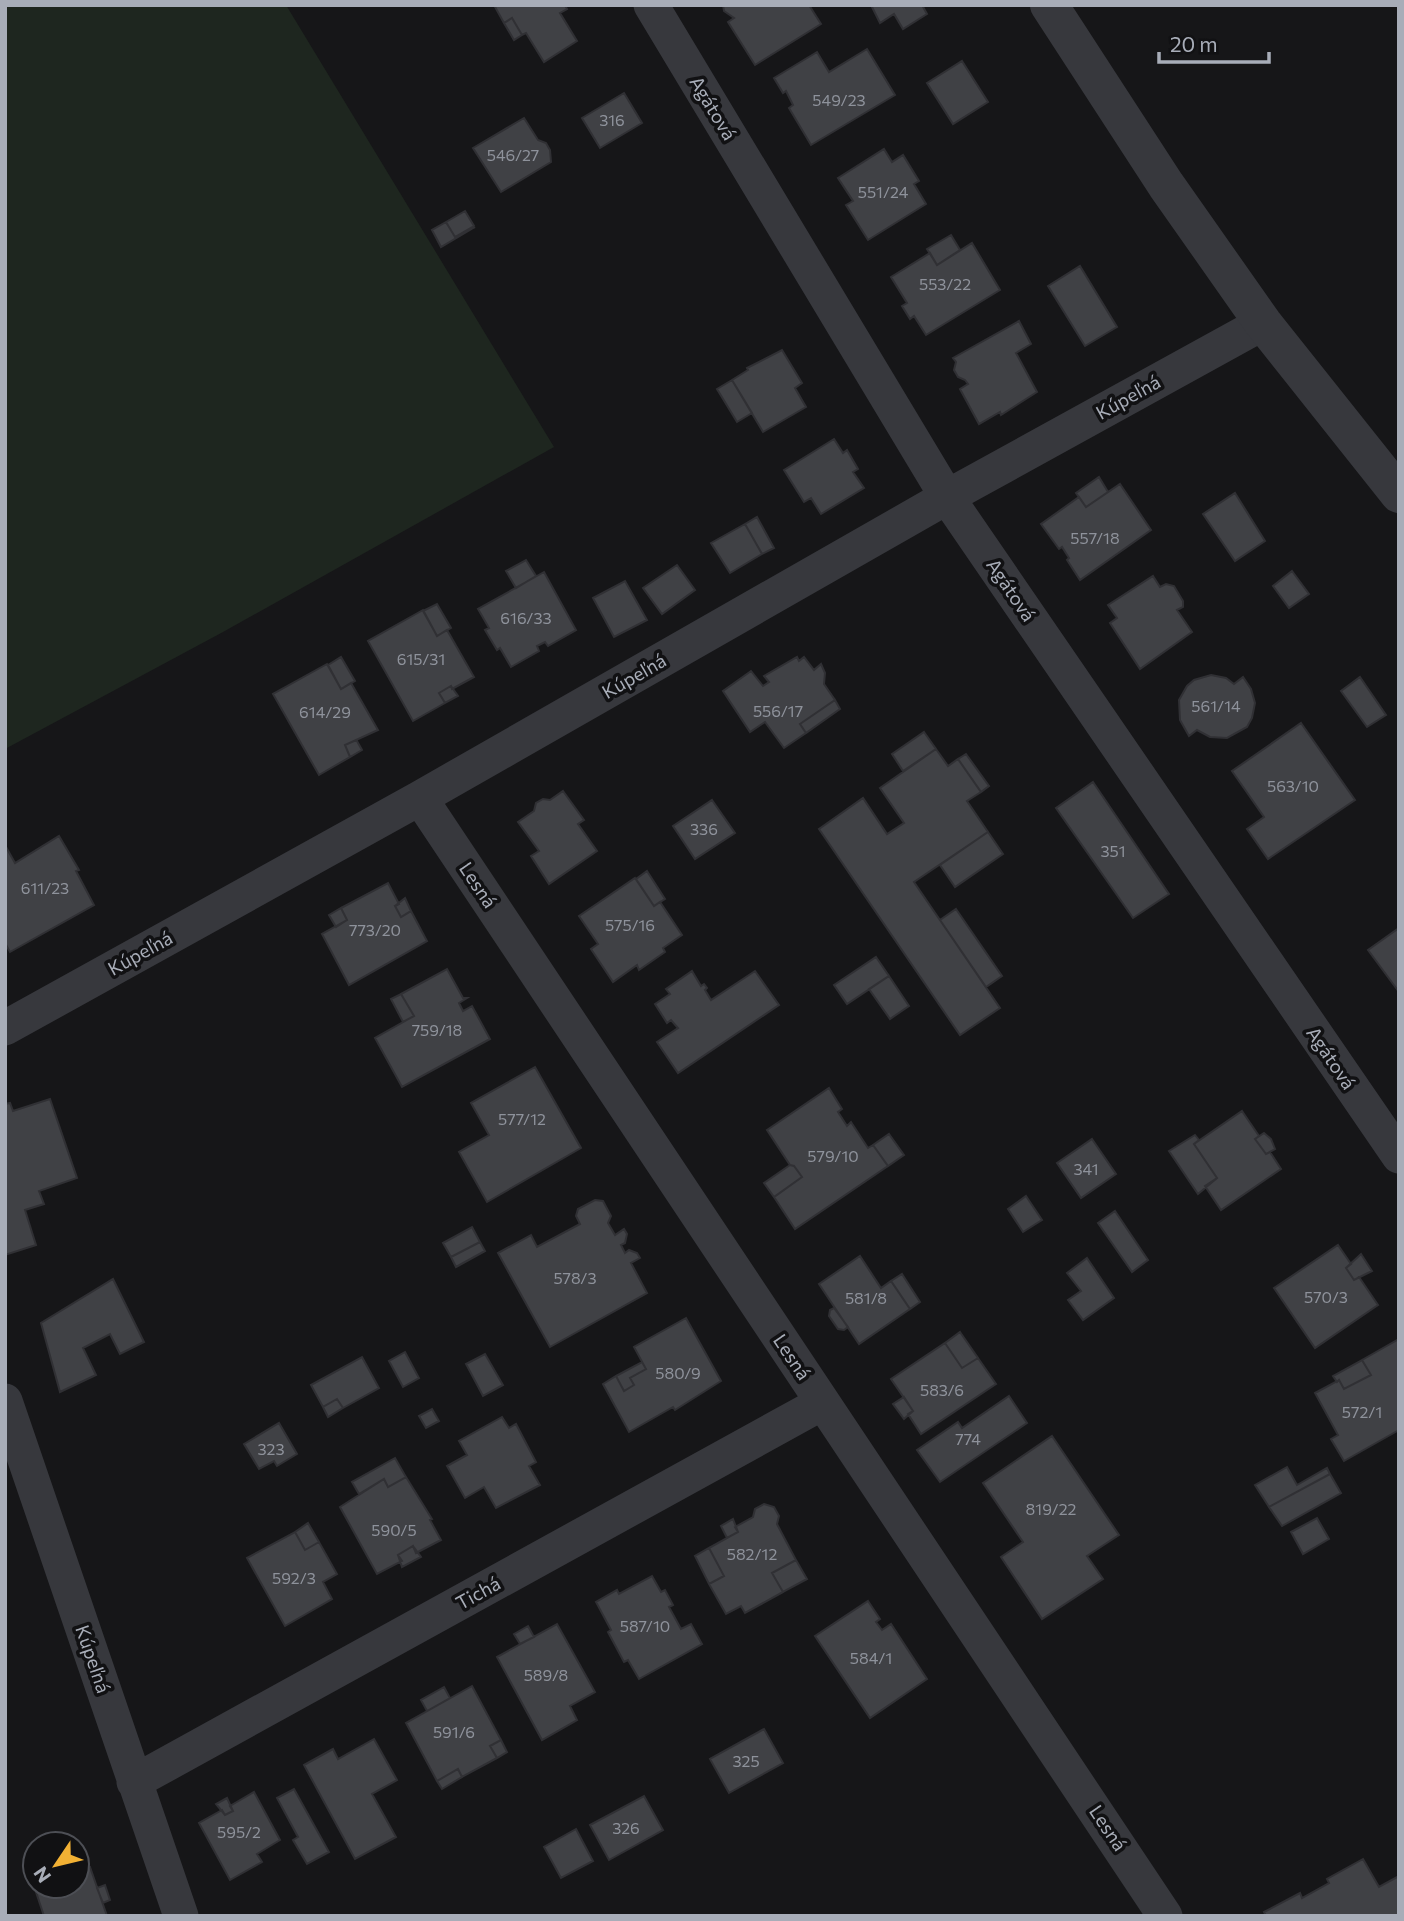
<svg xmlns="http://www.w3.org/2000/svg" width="1404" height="1921" viewBox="0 0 1404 1921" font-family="Commissioner,sans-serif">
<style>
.green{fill:#1e261f}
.building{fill:#404145;stroke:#303034;stroke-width:2}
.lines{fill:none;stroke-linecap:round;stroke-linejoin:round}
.minor{stroke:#37383d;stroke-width:35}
.tertiary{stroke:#37383d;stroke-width:38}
.labels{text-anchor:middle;stroke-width:7;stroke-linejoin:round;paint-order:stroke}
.number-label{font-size:16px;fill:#8e929b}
.street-label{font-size:19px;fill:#a8adb8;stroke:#111113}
</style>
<rect width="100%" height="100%" fill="#161618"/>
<!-- green -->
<path class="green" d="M 5,5 L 286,5 L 554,447 L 223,632 L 5,749 Z"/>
<!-- building -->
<path class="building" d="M 494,5 L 565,5 L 567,9 L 560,13 L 577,41 L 544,62 L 526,33 L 522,35 L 512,18 L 504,23 Z
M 723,5 L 809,5 L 821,24 L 755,65 L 728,22 L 734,18 L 724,11 Z
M 871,5 L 922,5 L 927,14 L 903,29 L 894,14 L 880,23 Z
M 512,18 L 522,35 L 514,40 L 504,23 Z
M 867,49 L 895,95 L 811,145 L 789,108 L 793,105 L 786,91 L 783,93 L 774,78 L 817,52 L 829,72 Z
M 962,61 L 988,102 L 953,124 L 927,83 Z
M 624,93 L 642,123 L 600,148 L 582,118 Z
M 524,118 L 538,140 L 546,143 L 550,150 L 551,162 L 501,192 L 473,148 Z
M 884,149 L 892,162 L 903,155 L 919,181 L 914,184 L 926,204 L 868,240 L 846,205 L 853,201 L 838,178 Z
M 465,211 L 474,226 L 455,237 L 446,222 Z
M 446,222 L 455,237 L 475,227 L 441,247 L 432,230 Z
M 951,235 L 960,250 L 937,265 L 927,249 Z
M 972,243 L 1000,290 L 926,335 L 914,316 L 910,319 L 902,306 L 907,303 L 891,277 L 930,253 L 937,265 Z
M 1080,266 L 1117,327 L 1085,346 L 1048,286 Z
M 1019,321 L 1031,344 L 1016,353 L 1037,392 L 1001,415 L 1000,412 L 979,424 L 960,389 L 968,384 L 965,380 L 958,377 L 954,370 L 956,362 L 953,358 Z
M 782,350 L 802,383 L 795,388 L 806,407 L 763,432 L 732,380 L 748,370 L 747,368 Z
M 732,380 L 752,413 L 737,422 L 717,389 Z
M 834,439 L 843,453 L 847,450 L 858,469 L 853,472 L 864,488 L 821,514 L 811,498 L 804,502 L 784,470 Z
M 1099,477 L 1108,492 L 1086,507 L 1076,493 Z
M 1120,484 L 1151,530 L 1080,580 L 1067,560 L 1069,558 L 1062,547 L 1059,549 L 1041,524 L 1079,497 L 1086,507 Z
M 1235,493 L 1265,541 L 1235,561 L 1203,514 Z
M 757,517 L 774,548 L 762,554 L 745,524 Z
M 745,524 L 762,554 L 730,573 L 711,543 Z
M 526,560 L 536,576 L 516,588 L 506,571 Z
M 677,565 L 695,590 L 662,614 L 643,588 Z
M 1292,571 L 1309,594 L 1289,608 L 1273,586 Z
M 544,572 L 576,630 L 548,646 L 545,642 L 537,646 L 539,651 L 511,667 L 500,648 L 497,650 L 485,630 L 489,628 L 478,609 Z
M 1153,576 L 1160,587 L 1166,584 L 1174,586 L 1183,601 L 1183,607 L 1177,610 L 1192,632 L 1140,669 L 1110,623 L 1117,618 L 1108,605 Z
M 625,581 L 647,620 L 614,637 L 593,598 Z
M 437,604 L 451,628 L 437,636 L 423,611 Z
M 423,610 L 437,636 L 447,630 L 474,677 L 452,689 L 451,686 L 439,693 L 445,703 L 413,721 L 368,641 Z
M 341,657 L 355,681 L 341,689 L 328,665 Z
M 797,657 L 799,661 L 804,657 L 814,670 L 821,664 L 825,673 L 824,684 L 835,700 L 800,724 L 806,733 L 784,748 L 765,722 L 750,732 L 723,691 L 751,671 L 763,686 L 769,682 L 764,676 Z
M 327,664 L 341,689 L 351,683 L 378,730 L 345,745 L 350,757 L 319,775 L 273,694 Z
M 1211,675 L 1226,678 L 1234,684 L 1243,677 L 1251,689 L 1255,703 L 1252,718 L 1247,727 L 1227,738 L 1210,737 L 1197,730 L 1189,736 L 1180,720 L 1179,700 L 1187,686 L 1194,680 Z
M 1360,677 L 1386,715 L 1367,727 L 1341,691 Z
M 451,686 L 458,696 L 445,703 L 439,693 Z
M 835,700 L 840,709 L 806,733 L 800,724 Z
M 1301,723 L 1355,800 L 1268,859 L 1247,829 L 1264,817 L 1232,771 Z
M 924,732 L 936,749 L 903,771 L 892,754 Z
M 354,741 L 357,741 L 362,750 L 350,757 L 345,745 Z
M 936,749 L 948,766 L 958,759 L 981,792 L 967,801 L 988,832 L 914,882 L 1000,1008 L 960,1035 L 819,829 L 863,798 L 887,834 L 904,823 L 880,788 Z
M 966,754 L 989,786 L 981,792 L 958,759 Z
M 1093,782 L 1169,894 L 1133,918 L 1056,808 Z
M 563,791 L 584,820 L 578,824 L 597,851 L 549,884 L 531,856 L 539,851 L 518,822 L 534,811 L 536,803 L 543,799 L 550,800 Z
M 712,800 L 735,833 L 695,859 L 673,826 Z
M 988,832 L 1003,854 L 955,887 L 940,865 Z
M 59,836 L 79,870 L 76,871 L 94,905 L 10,952 L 5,943 L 5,845 L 15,863 Z
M 647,871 L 665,899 L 654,906 L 636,879 Z
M 635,878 L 654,906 L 660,902 L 682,935 L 663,948 L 665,952 L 639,970 L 637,965 L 613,982 L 591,949 L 598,944 L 579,916 Z
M 388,883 L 399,904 L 395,906 L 401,917 L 411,911 L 427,941 L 349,985 L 322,934 L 347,920 L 341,908 Z
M 405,898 L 411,911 L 401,917 L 395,906 Z
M 341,908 L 347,920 L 336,927 L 329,915 Z
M 956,909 L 1002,976 L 986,987 L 940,920 Z
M 1399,928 L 1399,992 L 1368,950 Z
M 876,957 L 889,976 L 847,1004 L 834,985 Z
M 447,969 L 463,998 L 467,998 L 459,1003 L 463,1011 L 472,1006 L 490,1039 L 402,1087 L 375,1038 L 414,1016 L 401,994 Z
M 692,971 L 701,986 L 704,984 L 707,988 L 705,990 L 711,1000 L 755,971 L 779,1005 L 678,1073 L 657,1042 L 678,1028 L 671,1020 L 667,1023 L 655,1004 L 670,994 L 666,989 Z
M 889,976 L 909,1006 L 890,1019 L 869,989 Z
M 401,994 L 414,1016 L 403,1022 L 391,999 Z
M 535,1067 L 581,1148 L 487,1202 L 459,1152 L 489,1135 L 471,1103 Z
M 829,1088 L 842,1109 L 838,1112 L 847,1126 L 851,1122 L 868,1148 L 873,1145 L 888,1166 L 795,1229 L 774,1197 L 802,1177 L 794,1166 L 790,1165 L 767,1130 Z
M 50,1099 L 77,1178 L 39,1191 L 44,1204 L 25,1210 L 36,1245 L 5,1255 L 5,1104 L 10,1103 L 13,1111 Z
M 1242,1111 L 1259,1136 L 1255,1139 L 1266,1154 L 1270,1152 L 1281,1169 L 1221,1210 L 1205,1186 L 1217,1178 L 1194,1144 Z
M 1264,1133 L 1271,1139 L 1275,1149 L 1266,1154 L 1255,1139 Z
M 889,1134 L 904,1155 L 888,1166 L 873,1145 Z
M 1195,1135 L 1199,1140 L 1194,1144 L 1217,1178 L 1198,1194 L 1169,1151 Z
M 1092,1139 L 1116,1174 L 1081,1198 L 1057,1163 Z
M 790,1165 L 794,1166 L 802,1177 L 774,1197 L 764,1183 Z
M 1026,1196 L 1042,1220 L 1023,1232 L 1008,1209 Z
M 595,1200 L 603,1201 L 611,1216 L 608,1223 L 615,1235 L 624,1229 L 627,1234 L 625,1243 L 621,1245 L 625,1253 L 629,1250 L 637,1253 L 640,1258 L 631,1263 L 647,1293 L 550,1347 L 498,1253 L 531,1235 L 537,1247 L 580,1224 L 576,1216 L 578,1209 Z
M 1115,1211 L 1148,1260 L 1132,1272 L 1098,1223 Z
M 472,1227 L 480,1242 L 451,1257 L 443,1243 Z
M 480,1242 L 485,1251 L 456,1267 L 451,1257 Z
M 1338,1245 L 1351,1264 L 1346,1268 L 1354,1280 L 1359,1277 L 1378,1305 L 1315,1348 L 1274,1288 Z
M 1361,1254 L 1372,1271 L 1354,1280 L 1346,1268 Z
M 860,1256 L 881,1288 L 891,1281 L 910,1309 L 859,1344 L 819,1284 Z
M 1087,1258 L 1114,1298 L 1083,1320 L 1068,1300 L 1081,1291 L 1067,1273 Z
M 902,1274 L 920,1302 L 910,1309 L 891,1281 Z
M 113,1279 L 144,1342 L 120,1354 L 110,1334 L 83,1348 L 96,1375 L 60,1392 L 41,1323 Z
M 834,1308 L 848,1327 L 844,1330 L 838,1329 L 829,1316 L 830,1310 Z
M 686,1318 L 721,1381 L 675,1410 L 673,1407 L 629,1432 L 603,1384 L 616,1376 L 624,1391 L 634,1385 L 630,1378 L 646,1369 L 634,1347 Z
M 960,1332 L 978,1358 L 962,1368 L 945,1343 Z
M 1399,1339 L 1399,1430 L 1344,1461 L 1331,1439 L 1338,1435 L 1315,1393 L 1339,1380 L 1344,1389 L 1371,1375 L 1362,1360 Z
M 945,1343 L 962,1368 L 978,1358 L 996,1384 L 921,1434 L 908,1414 L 913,1411 L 891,1379 Z
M 405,1352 L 419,1378 L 403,1387 L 389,1361 Z
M 485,1354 L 503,1385 L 483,1396 L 466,1364 Z
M 362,1357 L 379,1388 L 343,1408 L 337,1399 L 323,1407 L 311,1385 Z
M 1362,1360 L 1371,1375 L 1344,1389 L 1339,1380 L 1337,1382 L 1333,1376 Z
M 642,1362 L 646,1369 L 630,1378 L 634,1385 L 624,1391 L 616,1376 Z
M 1009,1396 L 1027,1423 L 940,1482 L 917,1450 L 958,1422 L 962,1428 Z
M 904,1397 L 913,1411 L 904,1419 L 893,1404 Z
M 337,1399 L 343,1408 L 328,1417 L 323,1407 Z
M 432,1409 L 439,1421 L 426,1428 L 419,1416 Z
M 502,1417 L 509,1428 L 516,1424 L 536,1462 L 529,1466 L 540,1485 L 496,1508 L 484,1487 L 465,1498 L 447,1466 L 467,1455 L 459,1441 Z
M 279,1423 L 297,1454 L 277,1466 L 274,1461 L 259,1469 L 244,1444 Z
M 1052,1436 L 1119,1535 L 1087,1556 L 1103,1579 L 1042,1619 L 1001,1557 L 1023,1542 L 983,1483 Z
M 395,1458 L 406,1477 L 388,1487 L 384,1479 L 359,1494 L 352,1482 Z
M 1287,1467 L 1297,1485 L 1327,1468 L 1330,1474 L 1269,1507 L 1255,1485 Z
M 1330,1474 L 1341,1493 L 1282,1526 L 1269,1507 Z
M 406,1477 L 432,1519 L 430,1520 L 441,1540 L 416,1553 L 413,1546 L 398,1555 L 402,1561 L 377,1574 L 340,1507 L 384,1479 L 388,1487 Z
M 764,1504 L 774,1507 L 779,1516 L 777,1524 L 796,1560 L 772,1573 L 783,1592 L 745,1613 L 741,1606 L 726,1614 L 709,1584 L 724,1576 L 709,1548 L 738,1532 L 735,1527 L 753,1517 L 755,1509 Z
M 1317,1518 L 1329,1539 L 1303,1554 L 1291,1532 Z
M 733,1519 L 738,1532 L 727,1538 L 721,1526 Z
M 308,1523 L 319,1542 L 305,1550 L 295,1532 Z
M 295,1532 L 305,1550 L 319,1542 L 337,1574 L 323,1582 L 332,1599 L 285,1626 L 247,1558 Z
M 413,1546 L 421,1557 L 402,1567 L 398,1555 Z
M 709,1548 L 724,1576 L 709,1584 L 695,1556 Z
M 796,1560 L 807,1579 L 783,1592 L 772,1573 Z
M 652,1576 L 661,1592 L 665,1590 L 673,1605 L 669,1607 L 681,1629 L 691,1624 L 702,1644 L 639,1679 L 628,1660 L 624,1662 L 608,1632 L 611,1630 L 596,1602 L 617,1590 L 619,1594 Z
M 868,1601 L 880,1619 L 876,1622 L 882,1630 L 891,1624 L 927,1679 L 870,1718 L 815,1636 Z
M 557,1624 L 595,1692 L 570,1706 L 577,1720 L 542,1740 L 497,1657 Z
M 528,1626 L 534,1637 L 520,1644 L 514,1634 Z
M 472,1686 L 501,1740 L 490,1746 L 497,1758 L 462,1777 L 458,1769 L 437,1781 L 406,1723 Z
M 444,1687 L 450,1698 L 427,1711 L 421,1700 Z
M 764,1729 L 783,1763 L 729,1793 L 710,1759 Z
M 374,1739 L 397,1780 L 372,1794 L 396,1837 L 355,1859 L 304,1765 L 333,1749 L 338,1759 Z
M 501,1740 L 507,1752 L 497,1758 L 490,1746 Z
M 458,1769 L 462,1777 L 442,1789 L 437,1781 Z
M 294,1789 L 329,1852 L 307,1864 L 293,1840 L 298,1837 L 277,1798 Z
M 254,1792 L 280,1840 L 257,1854 L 262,1862 L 230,1880 L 199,1823 L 222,1810 L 225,1815 L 233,1811 L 230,1806 Z
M 644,1796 L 663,1830 L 609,1860 L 590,1825 Z
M 227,1798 L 233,1811 L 225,1815 L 216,1804 Z
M 576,1829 L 593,1861 L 561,1878 L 544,1847 Z
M 1363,1859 L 1379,1887 L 1399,1876 L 1399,1916 L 1266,1916 L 1264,1912 L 1300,1893 L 1302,1898 L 1329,1883 L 1327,1879 Z
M 90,1867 L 107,1916 L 44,1916 L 34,1886 L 77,1886 L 77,1871 Z
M 105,1885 L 110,1900 L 103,1903 L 97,1888 Z"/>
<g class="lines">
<!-- minor -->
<path class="minor" d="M 651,5 L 947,497 L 1399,1156
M 420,798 L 1165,1916
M 5,1028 L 420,798 L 947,497 L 1263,323
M 5,1401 L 181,1916
M 134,1782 L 822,1403"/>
<!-- tertiary -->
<path class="tertiary" d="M 1049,5 L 1166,185 L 1263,323 L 1399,494"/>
</g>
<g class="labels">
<!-- number labels -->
<g class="number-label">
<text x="839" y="106">549/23</text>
<text x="612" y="126">316</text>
<text x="513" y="161">546/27</text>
<text x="883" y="198">551/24</text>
<text x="945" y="290">553/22</text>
<text x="1095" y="544">557/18</text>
<text x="526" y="624">616/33</text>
<text x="421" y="665">615/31</text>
<text x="1216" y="712">561/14</text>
<text x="778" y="717">556/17</text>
<text x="325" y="718">614/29</text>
<text x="1293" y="792">563/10</text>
<text x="704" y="835">336</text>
<text x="1113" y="857">351</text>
<text x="45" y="894">611/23</text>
<text x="630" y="931">575/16</text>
<text x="375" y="936">773/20</text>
<text x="437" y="1036">759/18</text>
<text x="522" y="1125">577/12</text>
<text x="833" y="1162">579/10</text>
<text x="1086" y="1175">341</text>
<text x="575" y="1284">578/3</text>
<text x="1326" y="1303">570/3</text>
<text x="866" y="1304">581/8</text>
<text x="678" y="1379">580/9</text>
<text x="942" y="1396">583/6</text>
<text x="1362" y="1418">572/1</text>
<text x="968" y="1445">774</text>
<text x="271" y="1455">323</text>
<text x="1051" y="1515">819/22</text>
<text x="394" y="1536">590/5</text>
<text x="752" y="1560">582/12</text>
<text x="294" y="1584">592/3</text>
<text x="645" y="1632">587/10</text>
<text x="871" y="1664">584/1</text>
<text x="546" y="1681">589/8</text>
<text x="454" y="1738">591/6</text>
<text x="746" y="1767">325</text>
<text x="626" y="1834">326</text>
<text x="239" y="1838">595/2</text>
</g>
<!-- street labels -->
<g class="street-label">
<text transform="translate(713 108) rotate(59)" y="7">Agátová</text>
<text transform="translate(1128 397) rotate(-29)" y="7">Kúpeľná</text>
<text transform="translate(1011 590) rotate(56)" y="7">Agátová</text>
<text transform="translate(634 676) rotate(-30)" y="7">Kúpeľná</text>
<text transform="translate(478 885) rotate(56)" y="7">Lesná</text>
<text transform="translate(140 953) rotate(-29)" y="7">Kúpeľná</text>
<text transform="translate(1331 1058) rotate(56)" y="7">Agátová</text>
<text transform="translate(792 1357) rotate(56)" y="7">Lesná</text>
<text transform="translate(478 1593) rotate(-29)" y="7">Tichá</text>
<text transform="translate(93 1659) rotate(71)" y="7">Kúpeľná</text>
<text transform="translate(1108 1828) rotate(56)" y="7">Lesná</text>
</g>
</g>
<!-- border -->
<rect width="1404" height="1921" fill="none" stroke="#a8adb8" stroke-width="14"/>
<!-- north arrow -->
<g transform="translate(56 1865) rotate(235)"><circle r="33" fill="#111113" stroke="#4d4f55" stroke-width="2"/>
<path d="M0-5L12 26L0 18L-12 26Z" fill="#f2b134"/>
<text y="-10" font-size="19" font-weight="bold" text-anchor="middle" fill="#a8adb8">N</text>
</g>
<!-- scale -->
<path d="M1159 52v10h110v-10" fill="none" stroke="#a8adb8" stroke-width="3.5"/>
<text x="1170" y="52" font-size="21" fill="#a8adb8" stroke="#111113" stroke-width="5" paint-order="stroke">20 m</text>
</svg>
